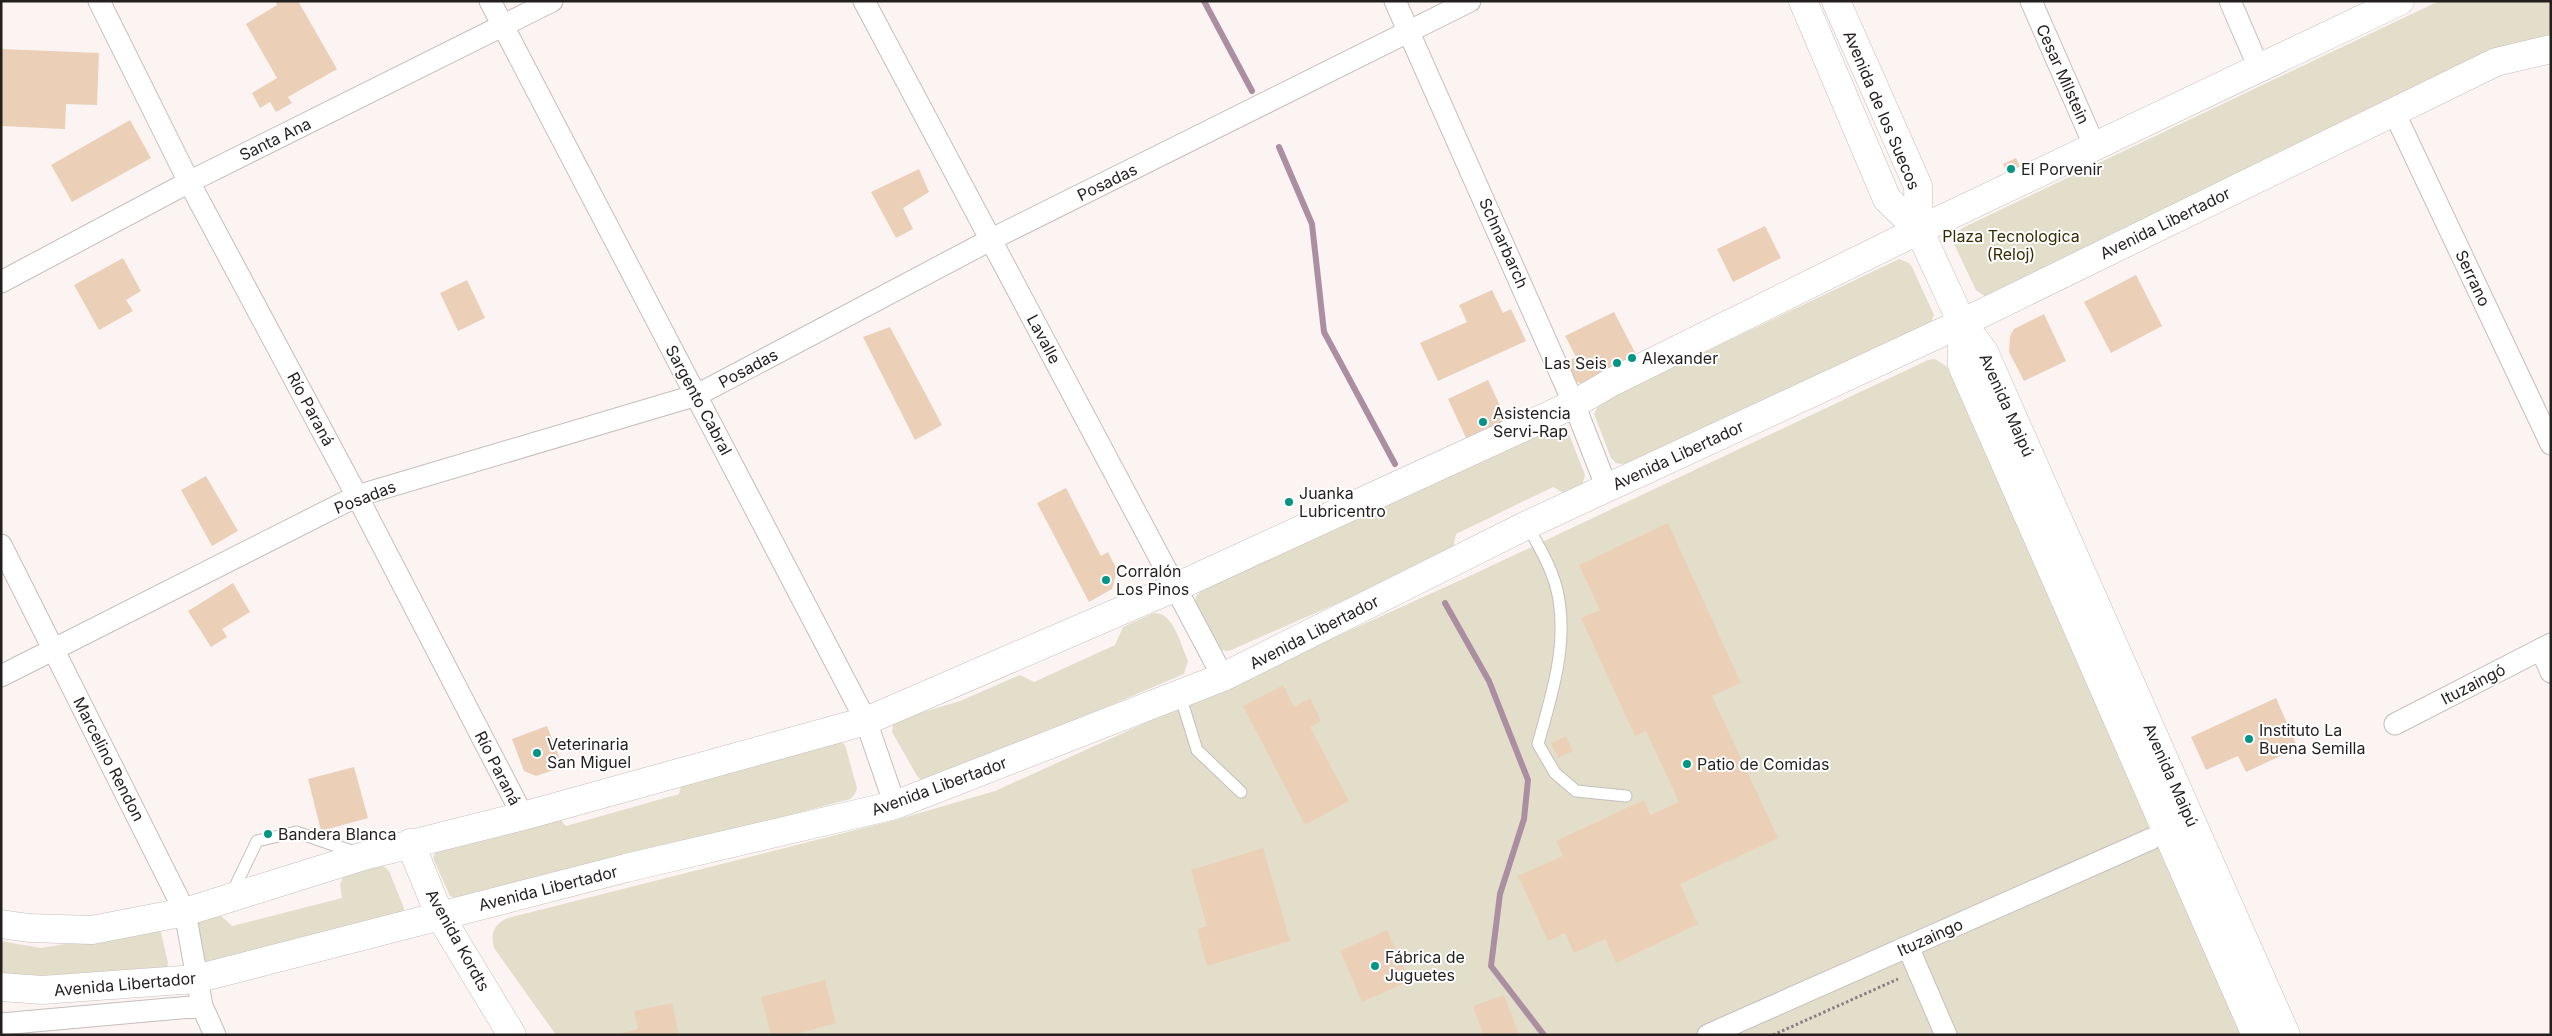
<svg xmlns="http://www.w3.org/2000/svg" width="2552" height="1036" viewBox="0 0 2552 1036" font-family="Inter,sans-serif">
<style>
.green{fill:#e3deca}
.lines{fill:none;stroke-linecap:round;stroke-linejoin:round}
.stream{stroke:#ac8ea2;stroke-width:6}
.building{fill:#ebd0b7}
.service-casing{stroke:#c5bebc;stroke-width:13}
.minor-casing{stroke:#c5bebc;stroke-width:23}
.secondary-casing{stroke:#c5bebc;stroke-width:29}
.path{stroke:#868180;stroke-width:3;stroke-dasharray:2.5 2.5;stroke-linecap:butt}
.service{stroke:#fff;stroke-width:11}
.minor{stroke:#fff;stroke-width:21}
.secondary{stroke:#fff;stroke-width:28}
.poi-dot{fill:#019583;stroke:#fff;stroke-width:2}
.labels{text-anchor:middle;stroke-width:4;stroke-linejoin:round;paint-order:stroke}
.street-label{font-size:16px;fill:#221f1e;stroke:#fff}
.poi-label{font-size:16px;fill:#221f1e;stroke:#fff;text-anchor:start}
.park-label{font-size:16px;fill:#362b00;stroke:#fff}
</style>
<rect width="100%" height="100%" fill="#fbf4f3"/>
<!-- green -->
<path class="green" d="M 2439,1 L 2551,1 L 2551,40 L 1986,297 L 1976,290 L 1953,242 L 1956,234 L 1962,228 Z
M 1899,259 L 1909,263 L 1912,267 L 1934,315 L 1931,323 L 1626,465 L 1616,463 L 1611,458 L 1594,414 L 1600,402 Z
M 1935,359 L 1946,366 L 1950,371 L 2243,1035 L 556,1035 L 494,948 C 490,933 494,924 508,918 L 899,819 L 995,791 L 1474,574 L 1928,360 Z
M 1561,425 L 1567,429 L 1585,475 L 1582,486 L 1565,494 L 1553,487 L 1456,534 L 1452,553 L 1229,651 L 1220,650 L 1195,607 L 1196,596 L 1205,588 Z
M 1154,613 C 1174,612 1181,646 1188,661 L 1184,674 L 931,781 L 920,779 L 917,776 L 892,732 L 893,724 L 900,719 L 960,701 L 1020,675 L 1034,682 L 1115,645 L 1123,627 Z
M 840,741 L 845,745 L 857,788 L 855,794 L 850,799 L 464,902 L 450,896 L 433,858 L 436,851 L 561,820 L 566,826 L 679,794 L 681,786 Z
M 381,864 L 389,871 L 404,908 L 403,912 L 209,963 L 202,963 L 192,917 L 217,912 L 232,926 L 342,898 L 340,884 L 343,877 Z
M 160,928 L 168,963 L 167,969 L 120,977 L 1,975 L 1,941 L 41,948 Z"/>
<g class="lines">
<!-- stream -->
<path class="stream" d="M 1204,1 L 1252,91
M 1279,147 L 1312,224 L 1324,332 L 1395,464
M 1445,603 L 1489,681 L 1528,780 L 1524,819 L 1500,894 L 1491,966 L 1544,1035"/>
</g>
<!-- building -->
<path class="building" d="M 275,1 L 298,1 L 337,69 L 288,97 L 292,103 L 276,112 L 270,102 L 260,108 L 252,93 L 277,78 L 246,24 L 277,5 Z
M 1,49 L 99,53 L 97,105 L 66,104 L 65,129 L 1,126 Z
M 130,120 L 151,158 L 72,202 L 51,165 Z
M 2016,158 L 2022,171 L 2009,178 L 2003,164 Z
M 919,169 L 929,192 L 903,208 L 913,229 L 896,238 L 871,192 Z
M 1765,226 L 1781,258 L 1733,282 L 1717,249 Z
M 123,258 L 141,291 L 126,300 L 133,311 L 99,330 L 74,285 Z
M 2136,275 L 2162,326 L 2111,353 L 2084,302 Z
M 467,280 L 485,318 L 458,331 L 440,293 Z
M 1492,290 L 1503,313 L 1511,309 L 1526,341 L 1438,381 L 1420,343 L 1467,322 L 1459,305 Z
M 1614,312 L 1639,360 L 1589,387 L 1575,381 L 1566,362 L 1576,357 L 1565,336 Z
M 2044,314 L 2066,361 L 2024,381 L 2009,352 L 2010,336 L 2014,329 Z
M 890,327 L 942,425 L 915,440 L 863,337 Z
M 1488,380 L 1508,423 L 1468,442 L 1448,399 Z
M 206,476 L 238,531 L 212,546 L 181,490 Z
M 1066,488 L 1101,556 L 1108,552 L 1117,570 L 1112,589 L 1089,602 L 1037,503 Z
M 1668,523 L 1741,683 L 1712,696 L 1778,838 L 1680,884 L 1698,924 L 1616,963 L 1605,939 L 1574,953 L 1565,933 L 1548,941 L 1518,876 L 1563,856 L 1556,841 L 1644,800 L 1650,815 L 1679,802 L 1646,731 L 1635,736 L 1581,618 L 1600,610 L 1579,565 Z
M 233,583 L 250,612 L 222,629 L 227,637 L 211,647 L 188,611 Z
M 1283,685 L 1294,707 L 1310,698 L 1321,721 L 1310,727 L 1349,801 L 1305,825 L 1243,706 Z
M 2276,698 L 2298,748 L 2246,772 L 2238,756 L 2206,770 L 2191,737 Z
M 547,726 L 563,767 L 536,776 L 524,771 L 512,739 Z
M 1566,736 L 1573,751 L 1558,758 L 1551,743 Z
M 354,767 L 368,818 L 321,831 L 308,779 Z
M 1263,848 L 1290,941 L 1207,966 L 1197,929 L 1207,926 L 1191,870 Z
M 1387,930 L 1410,981 L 1362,1002 L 1340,951 Z
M 825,980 L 836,1023 L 793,1035 L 771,1035 L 761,997 Z
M 1504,995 L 1519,1035 L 1483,1035 L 1473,1006 Z
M 672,1003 L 679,1035 L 614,1035 L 638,1029 L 634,1011 Z"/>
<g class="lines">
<!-- service casing -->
<g class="service-casing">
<path id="service" d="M 1527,525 C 1540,548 1555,573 1559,600 C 1567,649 1551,697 1538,744 L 1555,773 L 1576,791 L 1626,796
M 1180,695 L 1197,750 L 1241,792
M 231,895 L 257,841 L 296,832 L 357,853"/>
</g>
<!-- minor casing -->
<g class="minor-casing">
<path id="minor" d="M 99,1 L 189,182 L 357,496 L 523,816
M 490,1 L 866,721 L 895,805
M 864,1 L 1223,677
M 1395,1 L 1574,404 L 1607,488
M 2031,1 L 2095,147
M 2230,1 L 2259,68
M 2394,112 L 2551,444
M 1,282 L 189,182 L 552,1
M 1,545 L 185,912 L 202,1006 L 215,1035
M 2541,649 L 2551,672
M 1,676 L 357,496 L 697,395 L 992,239 L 1470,1
M 2395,724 L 2551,644
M 1908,947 L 1946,1035
M 1,1024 L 202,1006
M 1708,1035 L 2151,839"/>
</g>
<!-- secondary casing -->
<g class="secondary-casing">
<path id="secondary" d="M 1803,1 L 1887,199 L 1919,230 L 1962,323 L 1984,352 L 2286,1035
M 1836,1 L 1918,186 L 1919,230
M 1962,323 L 1962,365 L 2256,1035
M 410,843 L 440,916 L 512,1035
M 1,924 L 29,928 L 92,930 L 185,912 L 364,856 L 523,816 L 866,721 L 1174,588 L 1574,404 L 1612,382 L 1919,230 L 2400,1
M 1,987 L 42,990 L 196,979 L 626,868 L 895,805 L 1223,677 L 1527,525 L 1962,323 L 2496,62 L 2551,49"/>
</g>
<!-- path -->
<path class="path" d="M 1773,1035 L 1898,979"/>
<!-- service -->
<use href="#service" class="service"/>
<!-- minor -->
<use href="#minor" class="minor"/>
<!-- secondary -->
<use href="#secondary" class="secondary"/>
</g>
<!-- markers -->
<g class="poi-dot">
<circle cx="2011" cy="169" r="5"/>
<circle cx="1632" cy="358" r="5"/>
<circle cx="1617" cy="363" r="5"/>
<circle cx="1483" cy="422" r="5"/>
<circle cx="1289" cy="502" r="5"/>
<circle cx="1106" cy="580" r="5"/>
<circle cx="2249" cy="739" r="5"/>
<circle cx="537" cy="753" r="5"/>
<circle cx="1687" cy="764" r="5"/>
<circle cx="268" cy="834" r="5"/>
<circle cx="1375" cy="966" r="5"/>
</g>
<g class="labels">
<!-- street labels -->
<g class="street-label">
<text transform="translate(2063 74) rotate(66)" y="6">Cesar Milstein</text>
<text transform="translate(1882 110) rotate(67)" y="6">Avenida de los Suecos</text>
<text transform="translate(275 139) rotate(-26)" y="6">Santa Ana</text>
<text transform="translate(1107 182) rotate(-26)" y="6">Posadas</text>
<text transform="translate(2165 223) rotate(-26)" y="6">Avenida Libertador</text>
<text transform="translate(1504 243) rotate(66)" y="6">Schnarbarch</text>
<text transform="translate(2473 278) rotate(65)" y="6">Serrano</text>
<text transform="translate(1044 339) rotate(62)" y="6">Lavalle</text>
<text transform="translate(748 368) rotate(-28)" y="6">Posadas</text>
<text transform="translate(699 400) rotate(62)" y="6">Sargento Cabral</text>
<text transform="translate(2007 405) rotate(66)" y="6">Avenida Maipú</text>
<text transform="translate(311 409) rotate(62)" y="6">Río Paraná</text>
<text transform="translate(1678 455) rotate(-25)" y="6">Avenida Libertador</text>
<text transform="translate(365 497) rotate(-21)" y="6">Posadas</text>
<text transform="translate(1314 632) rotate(-27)" y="6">Avenida Libertador</text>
<text transform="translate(2473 684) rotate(-27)" y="6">Ituzaingó</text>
<text transform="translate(109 759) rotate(63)" y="6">Marcelino Rendon</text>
<text transform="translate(498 768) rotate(63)" y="6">Río Paraná</text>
<text transform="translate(2171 775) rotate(66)" y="6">Avenida Maipú</text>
<text transform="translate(939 786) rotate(-20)" y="6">Avenida Libertador</text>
<text transform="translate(548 888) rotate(-14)" y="6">Avenida Libertador</text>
<text transform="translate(1930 937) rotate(-24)" y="6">Ituzaingo</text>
<text transform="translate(458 940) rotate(61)" y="6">Avenida Kordts</text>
<text transform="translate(125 984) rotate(-5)" y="6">Avenida Libertador</text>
</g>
<!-- poi labels -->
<g class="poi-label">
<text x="2021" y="175">El Porvenir</text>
<text x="1642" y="364">Alexander</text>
<text x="1607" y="369" text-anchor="end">Las Seis</text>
<text x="1493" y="419">Asistencia<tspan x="1493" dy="18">Servi-Rap</tspan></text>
<text x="1299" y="499">Juanka<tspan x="1299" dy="18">Lubricentro</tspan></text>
<text x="1116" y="577">Corralón<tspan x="1116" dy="18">Los Pinos</tspan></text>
<text x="2259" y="736">Instituto La<tspan x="2259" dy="18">Buena Semilla</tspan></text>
<text x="547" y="750">Veterinaria<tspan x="547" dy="18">San Miguel</tspan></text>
<text x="1697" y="770">Patio de Comidas</text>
<text x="278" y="840">Bandera Blanca</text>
<text x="1385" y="963">Fábrica de<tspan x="1385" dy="18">Juguetes</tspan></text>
</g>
<!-- park labels -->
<g class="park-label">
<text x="2011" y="242">Plaza Tecnologica<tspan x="2011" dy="18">(Reloj)</tspan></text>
</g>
</g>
<!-- border -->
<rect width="2552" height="1036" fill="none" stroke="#221f1e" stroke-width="5"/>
</svg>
